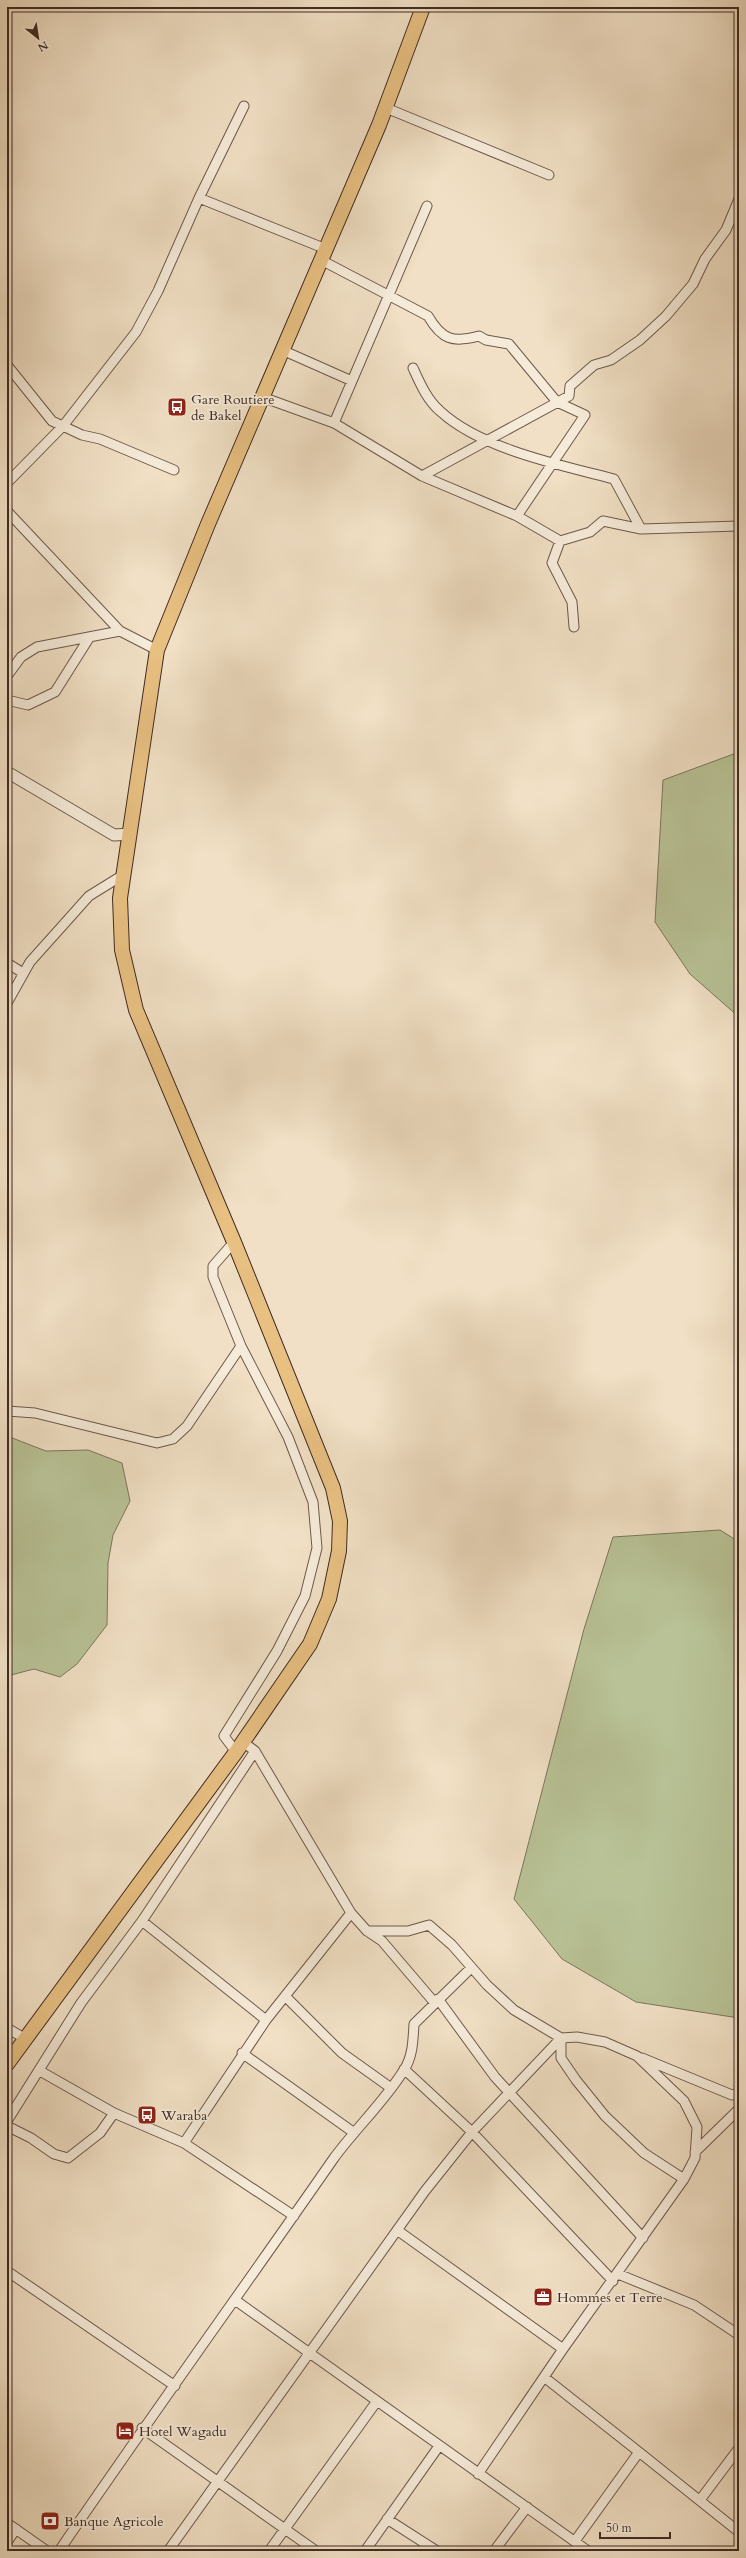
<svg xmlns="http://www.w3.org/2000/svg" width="746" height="2558" viewBox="0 0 746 2558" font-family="Cardo,serif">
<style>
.green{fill:#b8c296;stroke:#7c765d}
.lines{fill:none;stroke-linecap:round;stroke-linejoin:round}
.minor-casing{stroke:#6d584c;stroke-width:11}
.tertiary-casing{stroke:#6d584c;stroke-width:13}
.primary-casing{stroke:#412b24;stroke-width:16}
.minor{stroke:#f6ebd9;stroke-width:9}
.tertiary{stroke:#f6ebd9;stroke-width:11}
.primary{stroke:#e8c082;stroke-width:14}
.labels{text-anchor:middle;stroke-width:3.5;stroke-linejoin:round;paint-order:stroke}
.poi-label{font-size:14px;fill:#412b24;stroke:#f6ebd9;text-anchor:start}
</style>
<rect width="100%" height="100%" fill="#f1e0c5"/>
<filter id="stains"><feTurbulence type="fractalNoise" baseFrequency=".005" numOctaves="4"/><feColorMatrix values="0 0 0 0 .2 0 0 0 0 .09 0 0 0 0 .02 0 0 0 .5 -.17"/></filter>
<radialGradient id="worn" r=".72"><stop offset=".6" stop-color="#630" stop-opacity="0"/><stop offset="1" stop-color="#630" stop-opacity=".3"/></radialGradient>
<!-- green -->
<path class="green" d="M 739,752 L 739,1017 L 690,974 L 655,922 L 663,780 Z
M 7,1436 L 46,1451 L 88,1450 L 122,1463 L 130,1501 L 113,1535 L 108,1563 L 107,1625 L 77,1664 L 60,1677 L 34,1669 L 7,1676 Z
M 720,1530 L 739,1542 L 739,2018 L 636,2002 L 562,1959 L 514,1899 L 584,1629 L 613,1537 Z"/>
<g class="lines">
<!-- minor casing -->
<g class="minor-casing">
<path id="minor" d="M 386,108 L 549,175
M 199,198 L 326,249
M 321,260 L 428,316 C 442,340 453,343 479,336 L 486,340 L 509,344 L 557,402 L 585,415 L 517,516
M 282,350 L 352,381
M 7,365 L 52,421 L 82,435 L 100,439 L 174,470
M 413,368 C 420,383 427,400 440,411 C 481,449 560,465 614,479 L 641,529
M 262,397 L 334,423 L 422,476 L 517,516 L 560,541 L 590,532 L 603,521 L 641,529 L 739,526
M 334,423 L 427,206
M 422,476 L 569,396 L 570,386 L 594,365 L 611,360 L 640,340 L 666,316 L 693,284 L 705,259 L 726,230 L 739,199
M 7,483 L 63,426 L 136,332 L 158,291 L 199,198 L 244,106
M 7,511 L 120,631 L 157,650
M 560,541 L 552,563 L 572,602 L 574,627
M 7,676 L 21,657 L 37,647 L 120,631
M 7,700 L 28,705 L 55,692 L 89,638
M 7,963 L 23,973
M 7,1003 L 30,962 L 89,896 L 123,875
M 234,1242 L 213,1266 L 213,1277 L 241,1346 L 288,1437 L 313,1502 L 317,1548 L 305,1596 L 277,1651 L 224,1736 L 236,1752
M 7,1411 L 35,1413 L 157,1443 L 173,1439 L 187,1426 L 241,1346
M 243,1742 L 255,1751 L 351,1913 L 367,1931 L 382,1941 L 434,2002
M 142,1921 L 266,2020
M 367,1931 L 408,1931 L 429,1925 L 452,1945 L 487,1985 L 514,2010 L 561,2038 L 577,2037 L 605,2042 L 637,2056 L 684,2101 L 697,2127 L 695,2158 L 684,2179 L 563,2349 L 478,2474
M 285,1996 L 342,2053 L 391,2088
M 438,1999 L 495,2077 L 643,2238
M 7,2028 L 24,2038
M 561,2038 L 561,2058 L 576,2080 L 605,2116 L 644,2153 L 684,2179
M 242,2053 L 353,2132
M 642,2058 L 732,2095 L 739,2093
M 404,2069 L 472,2132 L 613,2281
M 40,2071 L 114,2113 L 184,2143 L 294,2216
M 7,2121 L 81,2003 L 142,1921 L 255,1751
M 7,2126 L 31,2138 L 54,2154 L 68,2158 L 100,2133 L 114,2113
M 184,2143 L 266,2020 L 351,1913
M 695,2152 L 739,2109
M 397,2230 L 563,2349
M 7,2271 L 175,2386
M 618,2274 L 694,2305 L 739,2335
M 235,2300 L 588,2551
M 544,2377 L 639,2452 L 575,2541
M 142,2428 L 316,2551
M 639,2452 L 739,2532
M 700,2500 L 739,2448
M 387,2519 L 437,2551
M 7,2523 L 47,2551
M 7,2542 L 16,2529
M 59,2551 C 149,2419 243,2289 334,2158 C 356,2128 384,2102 404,2070 C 413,2056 413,2040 414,2024 L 471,1968
M 168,2551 L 425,2191 L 472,2132 L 561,2038
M 269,2551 L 377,2401
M 365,2551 L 439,2446
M 494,2551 L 527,2507"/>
</g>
<!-- tertiary casing -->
<g class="tertiary-casing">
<path id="tertiary" d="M 7,772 L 114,835 L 130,834"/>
</g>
<!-- primary casing -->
<g class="primary-casing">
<path id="primary" d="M 7,2064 L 236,1752 L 310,1644 L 329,1599 L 339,1551 L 340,1521 L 333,1488 L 234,1242 L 136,1010 L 122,950 L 120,898 L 157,650 L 208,524 L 379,125 L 423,7"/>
</g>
<!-- minor -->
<use href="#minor" class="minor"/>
<!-- tertiary -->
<use href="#tertiary" class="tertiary"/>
<!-- primary -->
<use href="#primary" class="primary"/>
</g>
<!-- icons -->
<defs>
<g id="bus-square" transform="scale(1)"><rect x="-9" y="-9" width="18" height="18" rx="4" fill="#8f2418" stroke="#f6ebd9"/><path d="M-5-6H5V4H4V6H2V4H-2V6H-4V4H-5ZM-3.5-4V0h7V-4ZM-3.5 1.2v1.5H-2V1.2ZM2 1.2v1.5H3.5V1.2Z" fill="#fff"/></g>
<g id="office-square" transform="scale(1)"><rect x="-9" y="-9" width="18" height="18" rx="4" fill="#8f2418" stroke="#f6ebd9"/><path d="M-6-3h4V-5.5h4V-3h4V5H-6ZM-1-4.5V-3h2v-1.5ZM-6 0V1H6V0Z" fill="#fff"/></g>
<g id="hotel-square" transform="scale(1)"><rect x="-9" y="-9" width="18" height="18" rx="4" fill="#8f2418" stroke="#f6ebd9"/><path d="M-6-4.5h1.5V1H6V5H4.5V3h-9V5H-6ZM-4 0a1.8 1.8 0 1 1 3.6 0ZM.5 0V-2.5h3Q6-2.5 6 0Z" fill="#fff"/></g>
<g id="bank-square" transform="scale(1)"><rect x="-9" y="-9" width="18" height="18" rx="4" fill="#8f2418" stroke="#f6ebd9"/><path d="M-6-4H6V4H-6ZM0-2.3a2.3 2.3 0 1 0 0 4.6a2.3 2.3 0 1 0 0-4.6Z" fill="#fff"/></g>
</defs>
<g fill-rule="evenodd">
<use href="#bus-square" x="177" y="407"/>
<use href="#bus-square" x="147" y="2115"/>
<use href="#office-square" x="543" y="2297"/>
<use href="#hotel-square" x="125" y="2431"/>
<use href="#bank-square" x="50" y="2521"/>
</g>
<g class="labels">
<!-- poi labels -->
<g class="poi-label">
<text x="191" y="404">Gare Routiere<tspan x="191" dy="16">de Bakel</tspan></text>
<text x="161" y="2120">Waraba</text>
<text x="557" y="2302">Hommes et Terre</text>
<text x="139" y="2436">Hotel Wagadu</text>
<text x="64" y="2526">Banque Agricole</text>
</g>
</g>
<!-- margin -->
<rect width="746" height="2558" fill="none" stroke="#f1e0c5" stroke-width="24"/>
<rect x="8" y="8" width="730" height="2542" fill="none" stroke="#412b24" stroke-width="2"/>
<rect x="12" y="12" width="722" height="2534" fill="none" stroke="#412b24"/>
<!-- north arrow -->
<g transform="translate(38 38) rotate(150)" stroke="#f6ebd9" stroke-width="3" paint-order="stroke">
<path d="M0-3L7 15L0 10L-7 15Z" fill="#412b24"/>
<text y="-6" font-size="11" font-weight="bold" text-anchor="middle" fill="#412b24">N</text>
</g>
<!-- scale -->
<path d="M600 2532v6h70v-6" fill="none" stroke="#412b24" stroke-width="2"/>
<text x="606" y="2532" font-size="12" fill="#412b24" stroke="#f6ebd9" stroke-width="3" paint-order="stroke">50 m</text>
<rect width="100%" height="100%" filter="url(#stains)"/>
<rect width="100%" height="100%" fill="url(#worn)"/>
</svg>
